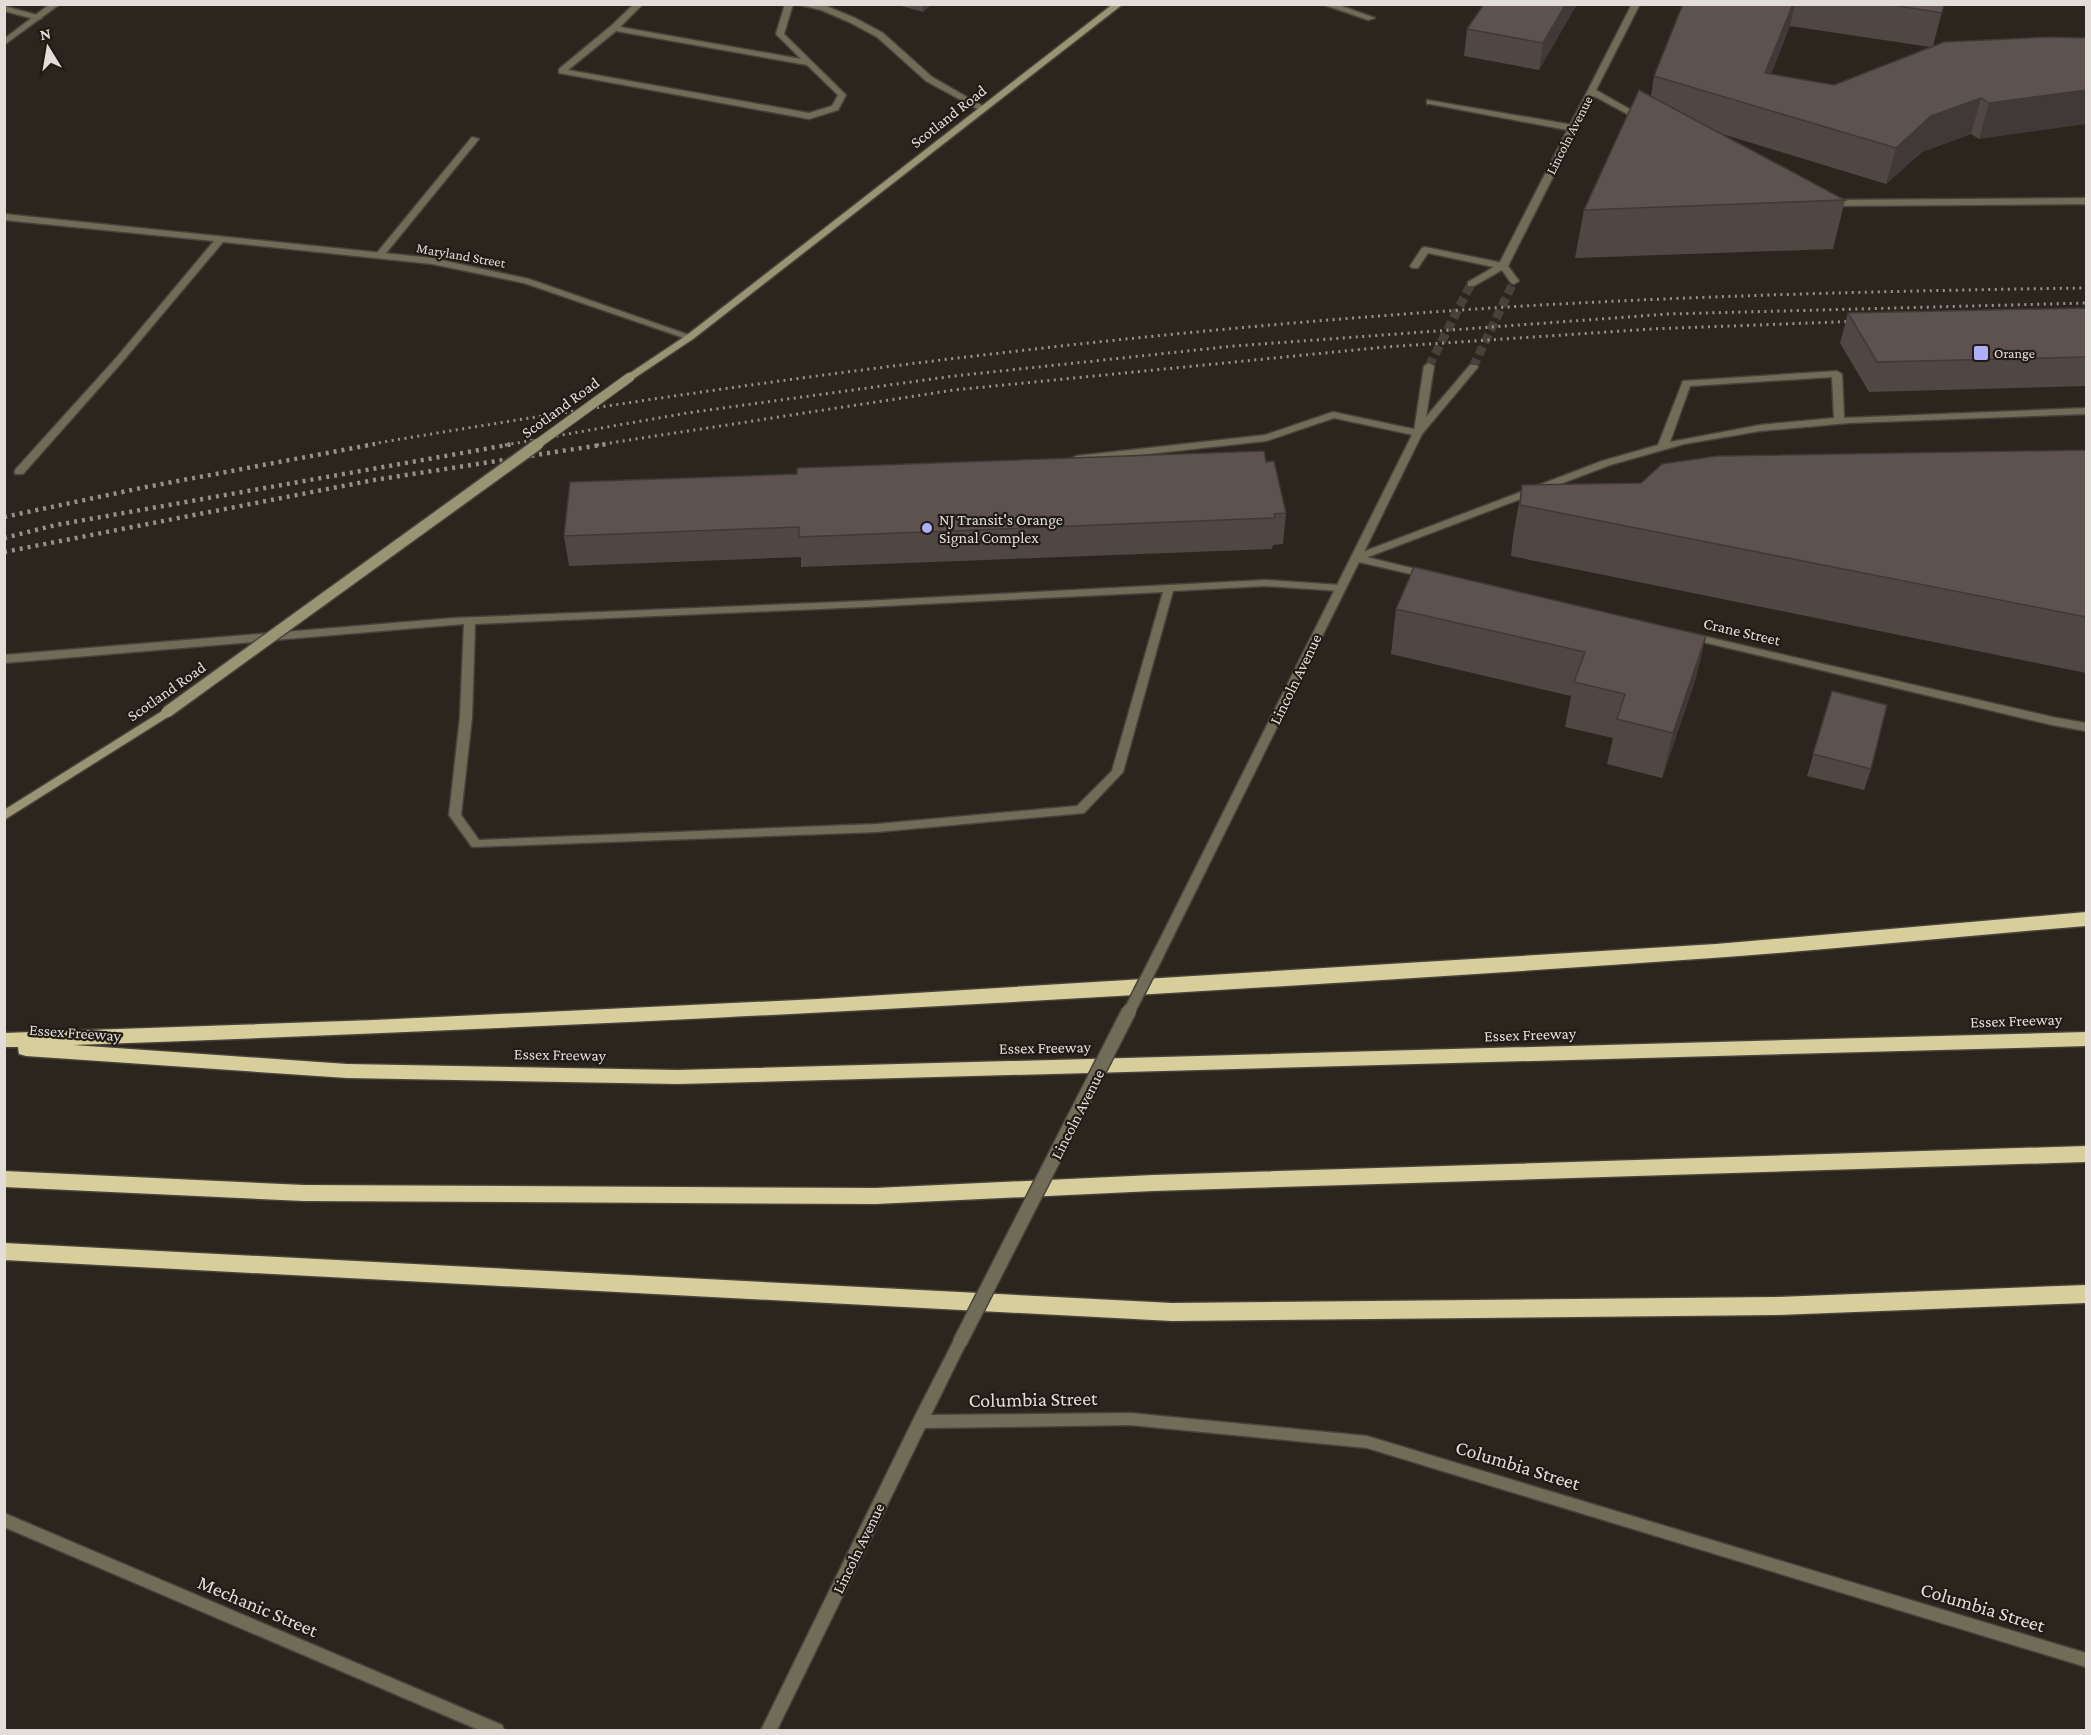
<svg xmlns="http://www.w3.org/2000/svg" width="2091" height="1735" viewBox="0 0 2091 1735" font-family="'Crimson Pro',serif">
<style>
.lines{fill:none;stroke-linecap:round;stroke-linejoin:round}
.street-tunnel{stroke:#46413a;stroke-width:9;stroke-dasharray:9 4.5;stroke-linecap:butt}
.lane-casing{stroke:#48423c;stroke-width:3}
.street-casing{stroke:#48423c;stroke-width:3}
.secondary-casing{stroke:#48423c;stroke-width:3}
.highway-casing{stroke:#48423c;stroke-width:3}
.lane{fill:#706c58;fill-rule:evenodd}
.street{fill:#706c58;fill-rule:evenodd}
.secondary{fill:#9a9474;fill-rule:evenodd}
.highway{fill:#d8ce9c;fill-rule:evenodd}
.rail-far1{stroke:#96918b;stroke-width:3;stroke-dasharray:2 4.5;stroke-linecap:butt}
.rail{stroke:#96918b;stroke-width:4.5;stroke-dasharray:3 5;stroke-linecap:butt}
.street-bridge-far1-casing{stroke:#48423c;stroke-width:14;stroke-linecap:butt}
.street-bridge-casing{stroke:#48423c;stroke-width:17;stroke-linecap:butt}
.secondary-bridge-far1-casing{stroke:#48423c;stroke-width:11;stroke-linecap:butt}
.secondary-bridge-casing{stroke:#48423c;stroke-width:14;stroke-linecap:butt}
.street-bridge-far1{stroke:#706c58;stroke-width:11}
.street-bridge{stroke:#706c58;stroke-width:14}
.secondary-bridge-far1{stroke:#9a9474;stroke-width:9}
.secondary-bridge{stroke:#9a9474;stroke-width:11}
.wall{fill:#504744;fill-rule:evenodd}
.shaded-wall{fill:#413937}
.building{fill:#5d524f;stroke:#413937;stroke-width:1.5}
.poi-dot{fill:#afaefa;stroke:#211b15;stroke-width:2}
.labels{text-anchor:middle;stroke-width:4.5;stroke-linejoin:round;paint-order:stroke}
.far-street-label{font-size:14px;fill:#e2ddd9;stroke:#211b15}
.far-poi-label{font-size:14px;fill:#e2ddd9;stroke:#211b15;text-anchor:start}
.street-label{font-size:16px;fill:#e2ddd9;stroke:#211b15}
.poi-label{font-size:16px;fill:#e2ddd9;stroke:#211b15;text-anchor:start}
.near-street-label{font-size:20px;fill:#e2ddd9;stroke:#211b15}
</style>
<rect width="100%" height="100%" fill="#2b251e"/>
<g class="lines">
<!-- street-tunnel -->
<path class="street-tunnel" d="M 1429,366 L 1471,284
M 1473,367 L 1514,281"/>
<!-- lane casing -->
<g class="lane-casing">
<path id="lane" d="M 634,4 L 643,4 L 620,27 L 801,59 L 776,34 L 785,4 L 793,4 L 784,34 L 846,95 L 838,110 L 809,119 L 559,73 L 559,69 L 611,26 ZM 616,31 L 807,65 L 838,95 L 832,106 L 809,113 L 568,70 Z
M 796,4 L 826,6 L 855,18 L 883,33 L 932,77 L 988,109 L 981,111 L 926,81 L 877,37 L 849,22 L 821,10 Z
M 1322,4 L 1336,4 L 1375,18 L 1368,20 Z
M 4,6 L 41,16 L 42,18 L 38,20 L 4,11 Z
M 1427,100 L 1573,125 L 1577,128 L 1573,131 L 1430,104 L 1427,104 Z
M 472,137 L 479,139 L 382,258 L 376,258 L 376,254 Z
M 1425,247 L 1503,263 L 1508,266 L 1503,269 L 1428,253 L 1418,268 L 1412,268 L 1410,266 L 1422,248 Z
M 1837,371 L 1842,374 L 1844,418 L 2086,408 L 2086,414 L 1849,423 L 1760,431 L 1684,444 L 1610,465 L 1360,560 L 1352,560 L 1351,558 L 1352,556 L 1602,461 L 1658,445 L 1683,381 ZM 1832,377 L 1834,418 L 1760,425 L 1670,442 L 1690,386 Z
M 1333,412 L 1418,430 L 1423,433 L 1418,436 L 1334,418 L 1266,441 L 1076,462 L 1071,459 L 1076,456 L 1265,435 Z
M 1265,580 L 1340,585 L 1345,588 L 1340,591 L 1265,586 L 1173,591 L 1123,772 L 1084,813 L 877,832 L 472,847 L 449,815 L 460,717 L 464,624 L 4,663 L 4,655 L 454,618 L 864,601 ZM 1163,592 L 1112,771 L 1077,806 L 877,824 L 479,840 L 461,815 L 472,717 L 475,624 L 864,607 Z"/>
</g>
<!-- street casing -->
<g class="street-casing">
<path id="street" d="M 50,4 L 60,4 L 4,45 L 4,39 Z
M 1632,4 L 1640,4 L 1596,90 L 1647,119 L 1640,121 L 1594,96 L 1508,266 L 1519,281 L 1514,284 L 1511,283 L 1502,270 L 1474,286 L 1468,286 L 1468,282 L 1499,264 Z
M 2086,198 L 2086,204 L 1828,206 L 1824,203 L 1828,200 Z
M 4,214 L 432,258 L 529,279 L 695,337 L 693,339 L 687,339 L 524,283 L 432,264 L 223,242 L 123,361 L 23,474 L 15,474 L 15,470 L 117,357 L 214,241 L 4,220 Z
M 1429,363 L 1434,366 L 1426,417 L 1470,365 L 1476,365 L 1478,367 L 1422,434 L 1362,556 L 1432,573 L 1433,575 L 1428,578 L 1359,562 L 1165,953 L 1163,956 L 1155,956 L 1153,953 L 1414,431 L 1424,366 Z
M 1690,633 L 2052,717 L 2086,723 L 2086,731 L 2052,725 L 1686,638 L 1685,636 L 1686,634 Z
M 960,1336 L 965,1338 L 967,1342 L 931,1415 L 1130,1413 L 1367,1436 L 2086,1653 L 2086,1667 L 1367,1448 L 1130,1425 L 925,1428 L 777,1730 L 761,1730 L 914,1418 L 955,1338 Z
M 4,1513 L 502,1725 L 504,1730 L 479,1730 L 4,1527 Z"/>
</g>
<!-- secondary casing -->
<g class="secondary-casing">
<path id="secondary" d="M 1113,4 L 1123,4 L 693,339 L 633,379 L 627,379 L 627,375 L 687,335 Z
M 167,708 L 171,709 L 173,712 L 171,715 L 4,820 L 4,810 Z"/>
</g>
<!-- highway casing -->
<g class="highway-casing">
<path id="highway" d="M 2086,912 L 2086,926 C 1962,936 1837,949 1712,958 C 1166,996 620,1026 73,1045 L 347,1064 L 678,1070 L 2086,1032 L 2086,1046 L 678,1084 L 347,1078 L 26,1056 L 19,1054 L 18,1047 L 4,1047 L 4,1033 L 374,1020 L 818,999 L 1716,944 Z
M 2086,1146 L 2086,1162 L 1153,1191 L 875,1204 L 304,1201 L 4,1187 L 4,1171 L 304,1185 L 875,1188 L 1153,1175 Z
M 4,1243 L 1172,1303 L 1776,1297 L 2086,1285 L 2086,1303 L 1776,1315 L 1172,1321 L 4,1260 Z"/>
</g>
<!-- lane -->
<use href="#lane" class="lane"/>
<!-- street -->
<use href="#street" class="street"/>
<!-- secondary -->
<use href="#secondary" class="secondary"/>
<!-- highway -->
<use href="#highway" class="highway"/>
<!-- rail-far1 -->
<path class="rail-far1" d="M 366,445 C 729,383 1094,335 1461,310 C 1669,296 1877,291 2086,288
M 505,445 L 687,413 L 954,376 L 1234,346 L 1668,314 L 2086,303
M 597,445 L 954,390 L 1385,347 L 1652,329 L 1862,321"/>
<!-- rail -->
<path class="rail" d="M 4,517 L 146,487 L 375,444
M 4,538 L 56,525 L 513,444
M 4,552 L 374,480 L 607,444"/>
<!-- street-bridge-far1 casing -->
<g class="street-bridge-far1-casing">
<path id="street-bridge-far1" d="M 1129,1012 L 1159,953"/>
</g>
<!-- street-bridge casing -->
<g class="street-bridge-casing">
<path id="street-bridge" d="M 960,1342 L 1129,1011"/>
</g>
<!-- secondary-bridge-far1 casing -->
<g class="secondary-bridge-far1-casing">
<path id="secondary-bridge-far1" d="M 536,445 L 630,377"/>
</g>
<!-- secondary-bridge casing -->
<g class="secondary-bridge-casing">
<path id="secondary-bridge" d="M 167,712 L 538,444"/>
</g>
<!-- street-bridge-far1 -->
<use href="#street-bridge-far1" class="street-bridge-far1"/>
<!-- street-bridge -->
<use href="#street-bridge" class="street-bridge"/>
<!-- secondary-bridge-far1 -->
<use href="#secondary-bridge-far1" class="secondary-bridge-far1"/>
<!-- secondary-bridge -->
<use href="#secondary-bridge" class="secondary-bridge"/>
</g>
<!-- wall -->
<path class="wall" d="M 894,4 L 932,4 L 923,12 Z
M 1577,4 L 1539,70 L 1464,56 L 1467,29 Z
M 1683,4 L 1944,4 L 1933,46 L 2049,37 L 1979,139 L 1971,134 L 1922,152 L 1886,184 L 1719,133 L 1845,200 L 1833,249 L 1575,258 L 1584,210 L 1651,96 L 1654,76 ZM 1790,26 L 1930,47 L 1834,85 L 1771,74 Z
M 2086,308 L 2086,386 L 1869,392 L 1840,343 L 1848,313 Z
M 2086,450 L 2086,673 L 1511,556 L 1513,537 L 1522,485 L 1641,483 Z
M 1266,462 L 1286,513 L 1283,544 L 1273,545 L 1272,549 L 801,567 L 801,557 L 569,566 L 564,536 L 797,474 Z
M 1396,609 L 1706,636 L 1695,681 L 1662,778 L 1607,764 L 1613,738 L 1565,727 L 1571,696 L 1391,654 Z
M 1832,691 L 1871,769 L 1864,790 L 1807,776 Z"/>
<!-- shaded-wall -->
<path class="shaded-wall" d="M 923,4 L 932,4 L 923,12 Z
M 1566,4 L 1577,4 L 1539,70 L 1543,43 Z
M 1793,4 L 1795,4 L 1790,26 L 1757,108 L 1765,73 Z
M 2086,90 L 2086,124 L 1979,139 L 1989,103 Z
M 1981,98 L 1971,134 L 1922,152 L 1886,184 L 1896,148 L 1931,116 Z
M 1706,636 L 1695,681 L 1662,778 L 1673,733 Z"/>
<!-- building -->
<path class="building" d="M 1484,4 L 1566,4 L 1543,43 L 1467,29 Z
M 1683,4 L 1793,4 L 1765,73 L 1834,85 L 1944,42 L 2049,37 L 2086,38 L 2086,90 L 1989,103 L 1981,98 L 1931,116 L 1896,148 L 1654,76 Z
M 1886,4 L 1944,4 L 1942,13 Z
M 1639,90 L 1845,200 L 1584,210 Z
M 2086,308 L 2086,357 L 1877,362 L 1848,313 Z
M 2086,450 L 2086,617 L 1520,505 L 1522,485 L 1641,483 L 1662,464 L 1717,456 Z
M 1264,451 L 1266,462 L 1274,461 L 1286,513 L 1274,514 L 1275,518 L 799,537 L 799,527 L 564,536 L 570,482 L 797,474 L 797,468 Z
M 1414,567 L 1706,636 L 1673,733 L 1617,719 L 1625,694 L 1574,682 L 1585,652 L 1396,609 Z
M 1832,691 L 1887,705 L 1871,769 L 1813,754 Z"/>
<!-- markers -->
<g class="poi-dot">
<rect x="1973" y="345" width="16" height="16" rx="3"/>
<circle cx="927" cy="528" r="6"/>
</g>
<g class="labels">
<!-- far-street labels -->
<g class="far-street-label">
<text transform="translate(1569 135) rotate(-63)" y="5">Lincoln Avenue</text>
<text transform="translate(461 255) rotate(10)" y="5">Maryland Street</text>
</g>
<!-- far-poi labels -->
<g class="far-poi-label">
<text x="1994" y="358">Orange</text>
</g>
<!-- street labels -->
<g class="street-label">
<text transform="translate(948 116) rotate(-38)" y="6">Scotland Road</text>
<text transform="translate(560 407) rotate(-36)" y="6">Scotland Road</text>
<text transform="translate(1742 631) rotate(13)" y="6">Crane Street</text>
<text transform="translate(1295 679) rotate(-64)" y="6">Lincoln Avenue</text>
<text transform="translate(166 691) rotate(-35)" y="6">Scotland Road</text>
<text transform="translate(2016 1020) rotate(-2)" y="6">Essex Freeway</text>
<text transform="translate(75 1032) rotate(4)" y="6">Essex Freeway</text>
<text transform="translate(1530 1034) rotate(-2)" y="6">Essex Freeway</text>
<text transform="translate(1045 1047) rotate(-1)" y="6">Essex Freeway</text>
<text transform="translate(560 1054) rotate(1)" y="6">Essex Freeway</text>
<text transform="translate(1077 1114) rotate(-63)" y="6">Lincoln Avenue</text>
<text transform="translate(858 1548) rotate(-64)" y="6">Lincoln Avenue</text>
</g>
<!-- poi labels -->
<g class="poi-label">
<text x="939" y="525">NJ Transit's Orange<tspan x="939" dy="18">Signal Complex</tspan></text>
</g>
<!-- near-street labels -->
<g class="near-street-label">
<text transform="translate(1033 1399) rotate(-1)" y="7">Columbia Street</text>
<text transform="translate(1518 1465) rotate(17)" y="7">Columbia Street</text>
<text transform="translate(258 1606) rotate(23)" y="7">Mechanic Street</text>
<text transform="translate(1983 1607) rotate(17)" y="7">Columbia Street</text>
</g>
</g>
<!-- border -->
<rect width="2091" height="1735" fill="none" stroke="#e2ddd9" stroke-width="12"/>
<!-- north arrow -->
<g transform="translate(48 48) rotate(349)" stroke="#211b15" stroke-width="4.5" paint-order="stroke">
<path d="M0-4.5L10 22L0 15L-10 22Z" fill="#e2ddd9"/>
<text y="-9" font-size="16" font-weight="bold" text-anchor="middle" fill="#e2ddd9">N</text>
</g>
</svg>
